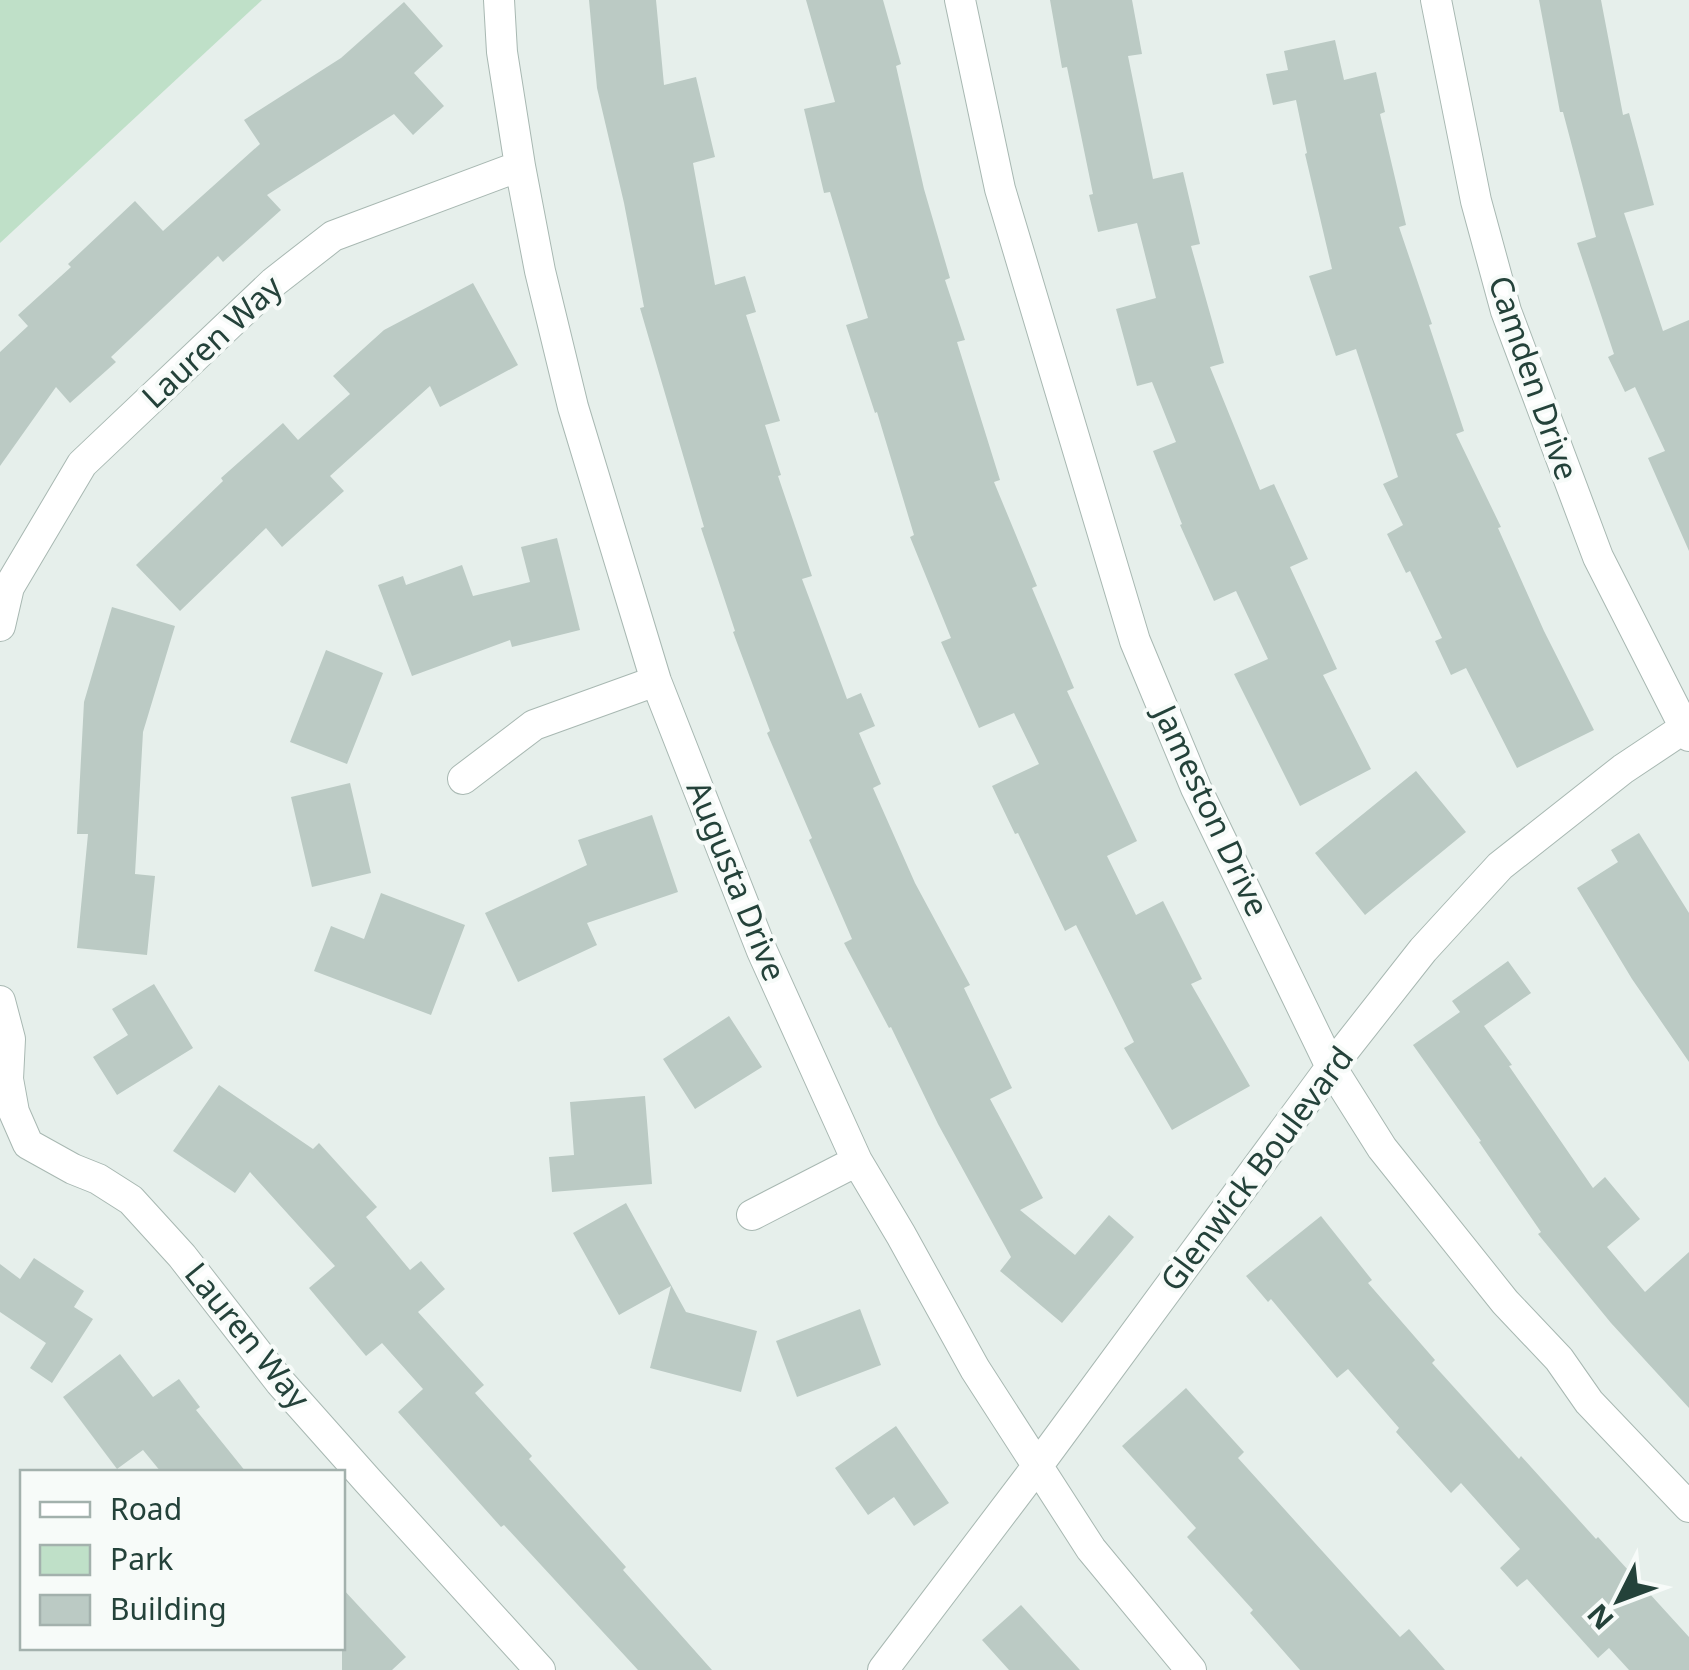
<svg xmlns="http://www.w3.org/2000/svg" width="1689" height="1670" viewBox="0 0 1689 1670" font-family="'Noto Sans',sans-serif">
<style>
.green{fill:#bfe0c8}
.building{fill:#bbcac4}
.lines{fill:none;stroke-linecap:round;stroke-linejoin:round}
.minor-casing{stroke:#a8b8b2;stroke-width:32}
.minor{stroke:#fff;stroke-width:30}
.labels{text-anchor:middle;stroke-width:8;stroke-linejoin:round;paint-order:stroke}
.street-label{font-size:32px;fill:#24423a;stroke:#f7fbf9}
</style>
<rect width="100%" height="100%" fill="#e6efeb"/>
<!-- green -->
<path class="green" d="M 0,0 L 262,0 L 0,243 Z"/>
<!-- building -->
<path class="building" d="M 589,0 L 656,0 L 664,85 L 696,77 L 715,157 L 693,163 L 715,285 L 745,276 L 756,312 L 746,315 L 780,421 L 765,425 L 781,475 L 778,476 L 812,576 L 802,579 L 847,699 L 861,693 L 875,726 L 859,733 L 881,784 L 873,788 L 915,883 L 970,985 L 964,988 L 1012,1088 L 990,1099 L 1043,1198 L 1020,1210 L 1075,1255 L 1109,1215 L 1134,1237 L 1062,1323 L 1000,1271 L 1011,1257 L 938,1124 L 891,1027 L 889,1028 L 844,943 L 852,939 L 809,840 L 812,838 L 767,733 L 770,731 L 733,632 L 735,631 L 701,528 L 704,527 L 640,308 L 644,307 L 624,203 L 597,88 Z
M 806,0 L 883,0 L 901,64 L 896,66 L 924,189 L 950,278 L 945,280 L 965,340 L 957,342 L 1000,480 L 994,482 L 1037,586 L 1032,588 L 1074,688 L 1067,691 L 1137,841 L 1107,856 L 1136,915 L 1163,901 L 1202,979 L 1191,984 L 1250,1086 L 1172,1130 L 1124,1048 L 1134,1042 L 1076,925 L 1065,931 L 1018,833 L 1015,834 L 992,786 L 1039,764 L 1014,713 L 979,728 L 941,642 L 951,638 L 910,537 L 914,535 L 877,412 L 875,413 L 846,325 L 868,318 L 830,192 L 824,193 L 804,109 L 835,102 Z
M 1050,0 L 1132,0 L 1142,54 L 1128,56 L 1153,179 L 1183,172 L 1200,244 L 1191,246 L 1224,363 L 1210,367 L 1260,490 L 1274,484 L 1308,559 L 1290,567 L 1337,669 L 1323,675 L 1371,769 L 1300,806 L 1234,674 L 1268,659 L 1236,591 L 1214,601 L 1180,525 L 1182,524 L 1153,451 L 1176,442 L 1152,382 L 1137,386 L 1116,309 L 1156,298 L 1137,223 L 1098,232 L 1089,195 L 1093,194 L 1067,67 L 1062,68 Z
M 1539,0 L 1601,0 L 1623,115 L 1629,113 L 1654,205 L 1624,213 L 1663,331 L 1689,320 L 1689,551 L 1648,458 L 1665,451 L 1635,387 L 1625,392 L 1608,357 L 1614,354 L 1577,243 L 1596,237 L 1563,112 L 1560,112 Z
M 404,2 L 443,46 L 414,73 L 444,106 L 413,135 L 394,114 L 267,195 L 281,210 L 223,262 L 218,256 L 111,357 L 116,362 L 70,403 L 56,387 L 0,466 L 0,352 L 28,326 L 18,315 L 71,267 L 68,264 L 135,201 L 163,231 L 260,144 L 244,120 L 341,58 Z
M 1335,40 L 1344,80 L 1376,72 L 1385,112 L 1380,114 L 1406,225 L 1399,227 L 1432,324 L 1429,325 L 1464,431 L 1456,434 L 1501,527 L 1498,528 L 1544,631 L 1594,730 L 1517,768 L 1466,668 L 1451,675 L 1435,641 L 1442,638 L 1410,571 L 1406,573 L 1387,534 L 1403,525 L 1383,484 L 1398,477 L 1356,349 L 1336,356 L 1309,276 L 1332,269 L 1305,154 L 1307,153 L 1296,100 L 1273,105 L 1266,74 L 1288,70 L 1284,51 Z
M 473,283 L 518,365 L 440,407 L 430,386 L 330,476 L 344,491 L 282,547 L 266,528 L 180,611 L 136,565 L 223,481 L 221,478 L 283,423 L 298,440 L 350,394 L 333,376 L 384,330 Z
M 557,538 L 580,630 L 512,647 L 510,640 L 412,676 L 378,585 L 403,576 L 406,585 L 462,565 L 473,596 L 530,582 L 521,547 Z
M 112,607 L 175,626 L 143,732 L 135,874 L 155,876 L 147,955 L 77,948 L 88,834 L 77,834 L 84,702 Z
M 326,650 L 383,673 L 347,764 L 290,742 Z
M 1416,771 L 1466,832 L 1365,915 L 1315,853 Z
M 350,783 L 371,873 L 312,887 L 291,797 Z
M 652,815 L 678,892 L 587,923 L 597,945 L 518,982 L 485,913 L 587,865 L 578,840 Z
M 1639,833 L 1689,913 L 1689,1062 L 1632,979 L 1577,888 L 1618,862 L 1611,850 Z
M 381,893 L 465,925 L 431,1015 L 314,971 L 331,926 L 364,939 Z
M 1508,961 L 1531,993 L 1484,1026 L 1512,1065 L 1509,1066 L 1593,1188 L 1605,1177 L 1640,1219 L 1607,1247 L 1645,1292 L 1689,1252 L 1689,1408 L 1611,1323 L 1538,1234 L 1541,1232 L 1479,1142 L 1481,1141 L 1413,1045 L 1460,1012 L 1452,1001 Z
M 154,984 L 193,1048 L 117,1095 L 93,1057 L 128,1035 L 112,1009 Z
M 729,1016 L 762,1067 L 695,1109 L 663,1059 Z
M 219,1085 L 313,1149 L 319,1143 L 377,1207 L 366,1217 L 410,1270 L 421,1261 L 445,1289 L 418,1312 L 484,1385 L 475,1393 L 532,1456 L 529,1459 L 626,1567 L 623,1570 L 712,1670 L 638,1670 L 504,1525 L 501,1527 L 398,1412 L 423,1389 L 382,1343 L 366,1356 L 309,1288 L 335,1266 L 250,1172 L 235,1193 L 173,1151 Z
M 645,1096 L 652,1184 L 552,1192 L 549,1157 L 574,1155 L 570,1102 Z
M 626,1203 L 686,1312 L 757,1331 L 741,1392 L 650,1368 L 671,1286 L 619,1315 L 573,1233 Z
M 1321,1216 L 1372,1280 L 1368,1283 L 1435,1360 L 1432,1363 L 1519,1459 L 1521,1456 L 1596,1539 L 1598,1537 L 1689,1637 L 1689,1670 L 1629,1670 L 1609,1648 L 1598,1658 L 1527,1579 L 1517,1587 L 1500,1568 L 1520,1549 L 1461,1483 L 1451,1493 L 1396,1432 L 1399,1428 L 1348,1369 L 1337,1378 L 1271,1299 L 1268,1302 L 1246,1276 Z
M 34,1258 L 84,1291 L 74,1307 L 93,1319 L 52,1383 L 30,1368 L 46,1343 L 0,1312 L 0,1264 L 20,1279 Z
M 860,1309 L 881,1365 L 797,1397 L 776,1341 Z
M 120,1354 L 153,1397 L 179,1379 L 200,1407 L 196,1410 L 246,1472 L 161,1472 L 143,1450 L 117,1469 L 63,1397 Z
M 1186,1388 L 1244,1452 L 1238,1458 L 1400,1637 L 1409,1629 L 1445,1670 L 1300,1670 L 1250,1613 L 1253,1610 L 1187,1537 L 1196,1528 L 1122,1446 Z
M 896,1426 L 949,1503 L 914,1526 L 894,1497 L 868,1515 L 835,1468 Z
M 342,1588 L 406,1657 L 392,1670 L 342,1670 Z
M 1021,1605 L 1080,1670 L 1009,1670 L 982,1640 Z"/>
<g class="lines">
<!-- minor casing -->
<g class="minor-casing">
<path id="minor" d="M 499,0 L 502,52 L 520,166 L 540,271 L 573,407 L 656,681 L 762,951 L 857,1161 L 901,1235 L 975,1369 L 1091,1549 L 1191,1670
M 960,0 L 1000,189 L 1135,641 L 1196,788 L 1331,1067 L 1382,1148 L 1505,1302 L 1559,1359 L 1589,1402 L 1689,1507
M 1436,0 L 1476,201 L 1506,311 L 1598,557 L 1689,736
M 0,626 L 9,587 L 82,464 L 274,282 L 333,236 L 520,166
M 463,779 L 534,725 L 656,681
M 0,1001 L 10,1039 L 8,1079 L 14,1112 L 28,1144 L 73,1169 L 98,1179 L 131,1200 L 182,1256 L 280,1382 L 368,1481 L 540,1670
M 752,1215 L 857,1161
M 883,1670 L 1036,1468 L 1331,1067 L 1423,950 L 1500,866 L 1623,769 L 1689,725"/>
</g>
<!-- minor -->
<use href="#minor" class="minor"/>
</g>
<g class="labels">
<!-- street labels -->
<g class="street-label">
<text transform="translate(212 342) rotate(-43)" y="11">Lauren Way</text>
<text transform="translate(1533 378) rotate(71)" y="11">Camden Drive</text>
<text transform="translate(1211 811) rotate(65)" y="11">Jameston Drive</text>
<text transform="translate(736 881) rotate(68)" y="11">Augusta Drive</text>
<text transform="translate(1257 1169) rotate(-53)" y="11">Glenwick Boulevard</text>
<text transform="translate(247 1336) rotate(51)" y="11">Lauren Way</text>
</g>
</g>
<!-- legend -->
<rect x="20" y="1470" width="325" height="180" fill="#f7fbf9" stroke="#a3b1ad" stroke-width="2.5"/>
<rect x="40" y="1502" width="50" height="15" fill="#ffffff" stroke="#a3b1ad" stroke-width="2.5"/>
<text x="110" y="1520" font-size="30" fill="#24423a">Road</text>
<rect x="40" y="1545" width="50" height="30" fill="#bfe0c8" stroke="#a3b1ad" stroke-width="2.5"/>
<text x="110" y="1570" font-size="30" fill="#24423a">Park</text>
<rect x="40" y="1595" width="50" height="30" fill="#bbcac4" stroke="#a3b1ad" stroke-width="2.5"/>
<text x="110" y="1620" font-size="30" fill="#24423a">Building</text>
<!-- north arrow -->
<g transform="translate(1619 1600) rotate(228)" stroke="#f7fbf9" stroke-width="8" paint-order="stroke">
<path d="M0-8L18 38L0 25L-18 38Z" fill="#24423a"/>
<text y="-15" font-size="28" font-weight="bold" text-anchor="middle" fill="#24423a">N</text>
</g>
</svg>
